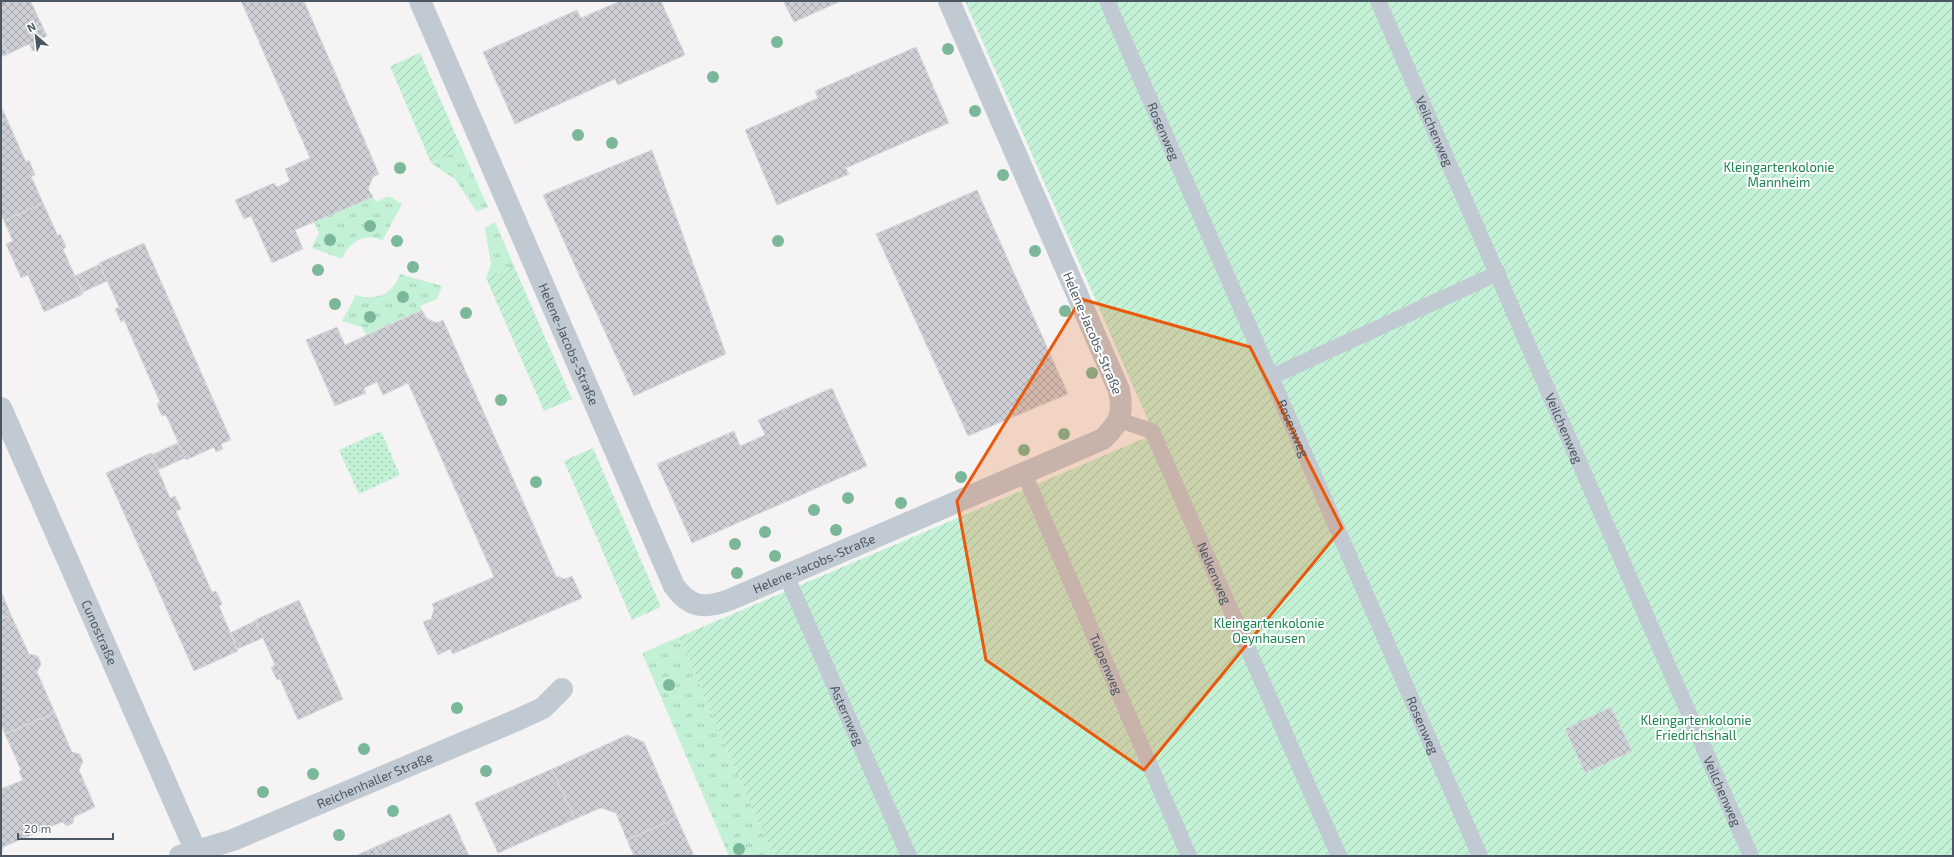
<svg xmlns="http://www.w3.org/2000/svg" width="1954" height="857" viewBox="0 0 1954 857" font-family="'Exo 2',sans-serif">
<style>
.grass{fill:url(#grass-tufts)}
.park{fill:url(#park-dots)}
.garden{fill:url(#garden-furrows)}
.building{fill:url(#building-cross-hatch);stroke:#d7d9de}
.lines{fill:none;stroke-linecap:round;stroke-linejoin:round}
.lane{stroke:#c1cad2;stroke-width:16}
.street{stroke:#c1cad2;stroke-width:22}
.tree{fill:#7bb799}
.marked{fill:#e8590c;fill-opacity:0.2;stroke:#e8590c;stroke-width:3;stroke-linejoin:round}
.labels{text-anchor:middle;stroke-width:4;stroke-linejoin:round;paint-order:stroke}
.street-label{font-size:13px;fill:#4a5661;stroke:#fff}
.park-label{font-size:13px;fill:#17864f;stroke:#fff}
</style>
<defs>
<pattern id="grass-tufts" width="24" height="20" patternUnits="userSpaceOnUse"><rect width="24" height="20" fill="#c3f1d5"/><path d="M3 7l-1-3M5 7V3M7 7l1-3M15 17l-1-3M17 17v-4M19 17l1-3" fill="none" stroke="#a0c6b0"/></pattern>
<pattern id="park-dots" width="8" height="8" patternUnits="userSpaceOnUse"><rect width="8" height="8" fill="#c3f1d5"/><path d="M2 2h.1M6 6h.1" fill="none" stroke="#a0c6b0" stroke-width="1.8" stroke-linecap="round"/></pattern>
<pattern id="garden-furrows" width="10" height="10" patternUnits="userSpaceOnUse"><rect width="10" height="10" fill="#c3f1d5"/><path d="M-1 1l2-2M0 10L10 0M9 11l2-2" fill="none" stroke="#a0c6b0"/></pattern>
<pattern id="building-cross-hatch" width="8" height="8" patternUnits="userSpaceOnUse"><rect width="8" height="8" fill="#cdcfd5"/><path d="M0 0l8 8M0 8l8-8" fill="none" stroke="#a8abb0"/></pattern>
</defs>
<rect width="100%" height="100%" fill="#f5f3f3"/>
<!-- grass -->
<path class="grass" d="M 462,149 L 488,207 L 477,212 L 455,179 L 431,163 Z
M 389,196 L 402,204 L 382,241 C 366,231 348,243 342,259 L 312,248 L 319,233 L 314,222 L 373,197 L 376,202 Z
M 495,222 L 514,266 L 486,278 L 491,264 L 485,228 Z
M 400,274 L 442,286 L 437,299 L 420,306 L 422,310 L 366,335 L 362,327 L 342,321 L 356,295 C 376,301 393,295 400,274 Z
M 679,637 L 773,856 L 729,856 L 642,653 Z"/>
<!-- park -->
<path class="park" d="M 381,431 L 400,475 L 359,494 L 339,450 Z"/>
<!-- garden -->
<path class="garden" d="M 965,1 L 1953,1 L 1953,856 L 773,856 L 679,637 L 1154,434 Z
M 420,53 L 462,149 L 431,163 L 390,66 Z
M 514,266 L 572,399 L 544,411 L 486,278 Z
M 593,448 L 661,607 L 632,620 L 564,461 Z"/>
<!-- building -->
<path class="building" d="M 1,1 L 33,1 L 31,2 L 47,36 L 40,39 L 43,46 L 33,51 L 29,44 L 8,54 L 1,39 Z
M 241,1 L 304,1 L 379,174 L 373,177 L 368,189 L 373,197 L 295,230 L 303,249 L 272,263 L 251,216 L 244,219 L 235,200 L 274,183 L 277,187 L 290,181 L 285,169 L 310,158 Z
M 620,1 L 661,1 L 685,55 L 618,85 L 615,79 L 515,124 L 483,52 L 577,10 L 581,18 Z
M 783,1 L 841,1 L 794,22 Z
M 1,39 L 8,54 L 1,57 Z
M 916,47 L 949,123 L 846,168 L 849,174 L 777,205 L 745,130 L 818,98 L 815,91 Z
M 1,106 L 26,162 L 29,160 L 35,175 L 31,176 L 43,203 L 4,221 L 1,213 Z
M 652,150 L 726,354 L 634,396 L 543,195 Z
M 977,190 L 1068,394 L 968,436 L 876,234 Z
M 43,203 L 58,236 L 60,234 L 63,240 L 66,247 L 63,249 L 83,294 L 44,312 L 28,275 L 21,278 L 6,244 L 13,241 L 4,221 Z
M 144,243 L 231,440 L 221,444 L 223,449 L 216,452 L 214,447 L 186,460 L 166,415 L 162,416 L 159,410 L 157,404 L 160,402 L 124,320 L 121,322 L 115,309 L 119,307 L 99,263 Z
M 100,264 L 107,281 L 83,292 L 75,276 Z
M 422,310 L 426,318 L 437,323 L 443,320 L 556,576 L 565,579 L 572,576 L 582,598 L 453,654 L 450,649 L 438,655 L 423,622 L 431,619 L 434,609 L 432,604 L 494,577 L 408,383 L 383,395 L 377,382 L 364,388 L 366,393 L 335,406 L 306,340 L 337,327 L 345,345 Z
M 832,388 L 867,466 L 692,543 L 657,464 L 734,431 L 740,446 L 765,435 L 758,420 Z
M 178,443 L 185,458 L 158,470 L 151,455 Z
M 151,453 L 170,498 L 175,496 L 181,509 L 176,511 L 212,592 L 216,591 L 222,604 L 219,606 L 238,651 L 194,671 L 106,473 Z
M 1,591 L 11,615 L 1,619 Z
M 299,600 L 343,699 L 298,720 L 280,679 L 277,680 L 274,674 L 271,667 L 275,665 L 255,620 Z
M 11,615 L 29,654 L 38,656 L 41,664 L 37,672 L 55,713 L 5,734 L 1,724 L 1,619 Z
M 255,621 L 263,638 L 237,649 L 230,633 Z
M 1611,707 L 1632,751 L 1585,773 L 1565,729 Z
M 55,713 L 72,752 L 80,754 L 83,762 L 79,770 L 95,807 L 74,817 L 73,823 L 67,826 L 62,822 L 3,847 L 1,855 L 1,789 L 23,780 L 19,771 L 21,770 L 5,734 Z
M 627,735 L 644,742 L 677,818 L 627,840 L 616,813 L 601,808 L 575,819 L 552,769 Z
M 552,769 L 575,819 L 498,853 L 475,803 Z
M 450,814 L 469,856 L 379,856 L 375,847 Z
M 677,818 L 694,856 L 634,856 L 627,840 Z
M 375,847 L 379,856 L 355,856 Z"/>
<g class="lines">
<!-- lane -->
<g class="lane">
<path id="s1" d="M 1107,1 L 1480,856"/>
<path id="s2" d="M 1378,1 L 1751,856"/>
<path d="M 1271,377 L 1498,273"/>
<path id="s3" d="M 1119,420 L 1152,431 L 1339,856"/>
<path id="s4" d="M 1024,473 L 1189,856"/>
<path id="s5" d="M 786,575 L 909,856"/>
</g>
<!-- street -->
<g class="street">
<path id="s6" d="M 420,1 L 674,586 C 690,608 704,609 729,600 L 1103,439 C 1120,422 1124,414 1119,390 L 949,1"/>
<path id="s7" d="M 1,408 L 198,856"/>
<path id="s8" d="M 180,856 L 233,840 L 517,720 L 543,708 L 562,689"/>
</g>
</g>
<!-- trees -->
<g class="tree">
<circle cx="777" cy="42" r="6"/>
<circle cx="948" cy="49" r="6"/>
<circle cx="713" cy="77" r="6"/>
<circle cx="975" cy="111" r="6"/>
<circle cx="578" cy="135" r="6"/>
<circle cx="612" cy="143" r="6"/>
<circle cx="400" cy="168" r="6"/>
<circle cx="1003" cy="175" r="6"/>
<circle cx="370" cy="226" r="6"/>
<circle cx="330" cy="240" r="6"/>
<circle cx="397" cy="241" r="6"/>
<circle cx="778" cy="241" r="6"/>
<circle cx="1035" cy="251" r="6"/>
<circle cx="413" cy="267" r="6"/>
<circle cx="318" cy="270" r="6"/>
<circle cx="403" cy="297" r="6"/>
<circle cx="335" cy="304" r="6"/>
<circle cx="1065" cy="311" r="6"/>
<circle cx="466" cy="313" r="6"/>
<circle cx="370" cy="317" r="6"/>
<circle cx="1092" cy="373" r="6"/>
<circle cx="501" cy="400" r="6"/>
<circle cx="1064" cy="434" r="6"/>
<circle cx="1024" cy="450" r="6"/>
<circle cx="961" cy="477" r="6"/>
<circle cx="536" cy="482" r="6"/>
<circle cx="848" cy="498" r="6"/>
<circle cx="901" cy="503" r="6"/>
<circle cx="814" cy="510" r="6"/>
<circle cx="836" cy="530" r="6"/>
<circle cx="765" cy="532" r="6"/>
<circle cx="735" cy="544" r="6"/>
<circle cx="775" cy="556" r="6"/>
<circle cx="737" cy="573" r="6"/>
<circle cx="669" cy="685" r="6"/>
<circle cx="457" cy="708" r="6"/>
<circle cx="364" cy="749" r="6"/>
<circle cx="486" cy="771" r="6"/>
<circle cx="313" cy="774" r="6"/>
<circle cx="263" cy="792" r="6"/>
<circle cx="393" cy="811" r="6"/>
<circle cx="339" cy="835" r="6"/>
<circle cx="739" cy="849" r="6"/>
</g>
<!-- marked area -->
<path class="marked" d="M 1081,299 L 1250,347 L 1342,528 L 1144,770 L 986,660 L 957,501 Z"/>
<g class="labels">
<!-- street labels -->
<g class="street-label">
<text dy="5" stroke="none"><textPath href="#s2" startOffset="142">Veilchenweg</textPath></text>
<text dy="5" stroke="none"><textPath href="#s1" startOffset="142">Rosenweg</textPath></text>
<text transform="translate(1093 333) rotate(67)" y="5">Helene-Jacobs-Straße</text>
<text dy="5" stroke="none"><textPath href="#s6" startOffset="374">Helene-Jacobs-Straße</textPath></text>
<text dy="5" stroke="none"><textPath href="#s2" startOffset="466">Veilchenweg</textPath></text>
<text dy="5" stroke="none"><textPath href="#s1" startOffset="466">Rosenweg</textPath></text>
<text dy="5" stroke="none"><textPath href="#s6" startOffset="793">Helene-Jacobs-Straße</textPath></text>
<text dy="5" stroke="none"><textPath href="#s3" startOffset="190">Nelkenweg</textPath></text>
<text dy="5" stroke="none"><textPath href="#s7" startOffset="245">Cunostraße</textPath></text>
<text dy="5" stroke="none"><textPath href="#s4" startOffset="208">Tulpenweg</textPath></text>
<text dy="5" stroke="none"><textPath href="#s5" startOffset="153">Asternweg</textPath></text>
<text dy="5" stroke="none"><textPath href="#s1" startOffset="790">Rosenweg</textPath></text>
<text dy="5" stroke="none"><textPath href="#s8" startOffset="209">Reichenhaller Straße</textPath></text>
<text dy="5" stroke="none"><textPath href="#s2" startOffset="862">Veilchenweg</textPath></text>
</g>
<!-- park labels -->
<g class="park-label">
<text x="1779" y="172">Kleingartenkolonie<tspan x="1779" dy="15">Mannheim</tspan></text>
<text x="1269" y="628">Kleingartenkolonie<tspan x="1269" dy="15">Oeynhausen</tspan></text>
<text x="1696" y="725">Kleingartenkolonie<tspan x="1696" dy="15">Friedrichshall</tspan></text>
</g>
</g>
<!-- border -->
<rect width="1954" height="857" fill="none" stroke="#4a5661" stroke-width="4"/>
<!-- north arrow -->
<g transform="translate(36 36) rotate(332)" stroke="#ffffff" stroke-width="3" paint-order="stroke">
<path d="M0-3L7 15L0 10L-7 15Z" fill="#4a5661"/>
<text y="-6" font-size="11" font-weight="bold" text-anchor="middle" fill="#4a5661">N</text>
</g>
<!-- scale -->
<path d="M18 833v6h95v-6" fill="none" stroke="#4a5661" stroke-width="2"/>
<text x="24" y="833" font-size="12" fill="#4a5661" stroke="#ffffff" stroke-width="3" paint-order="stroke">20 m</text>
</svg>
